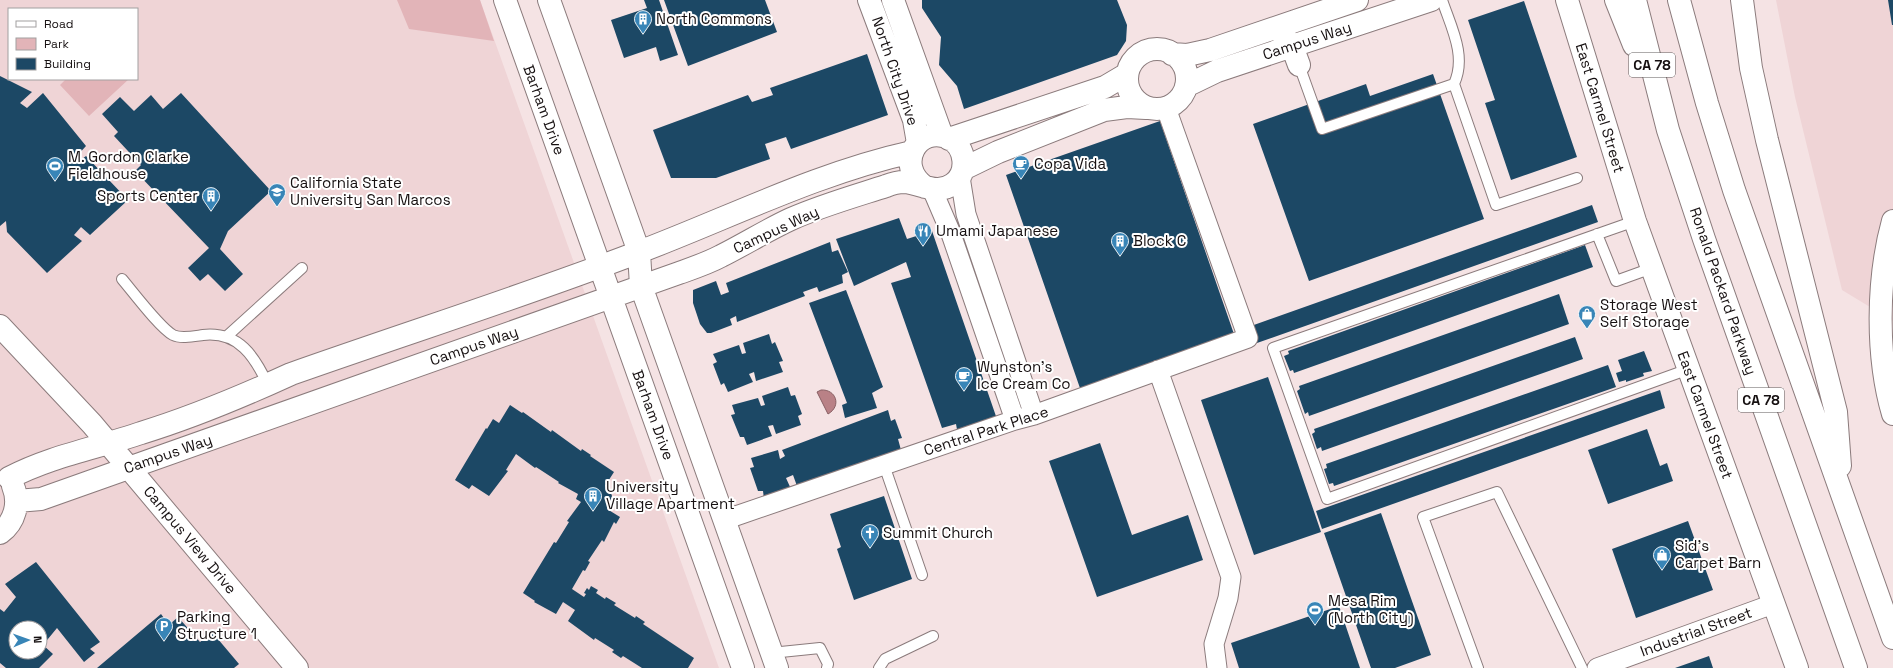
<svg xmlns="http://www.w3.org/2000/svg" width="1893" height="668" viewBox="0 0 1893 668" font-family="'Space Grotesk',sans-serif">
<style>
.built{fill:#efd4d6;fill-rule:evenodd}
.green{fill:#e2b4b8}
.water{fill:#b98186;stroke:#885f63}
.building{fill:#1c4865;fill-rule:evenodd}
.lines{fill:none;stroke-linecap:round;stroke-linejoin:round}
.lane-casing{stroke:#8b7b7c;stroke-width:12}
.street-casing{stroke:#8b7b7c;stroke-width:21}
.secondary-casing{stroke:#8b7b7c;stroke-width:24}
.highway-casing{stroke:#8b7b7c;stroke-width:24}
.lane{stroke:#fff;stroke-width:10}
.street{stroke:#fff;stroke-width:19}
.secondary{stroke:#fff;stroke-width:22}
.highway{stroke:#fff;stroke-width:22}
.labels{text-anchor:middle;stroke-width:4;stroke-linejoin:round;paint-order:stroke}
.shield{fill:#fff;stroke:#5c5858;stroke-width:1}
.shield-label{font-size:14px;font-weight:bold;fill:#161011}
.poi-label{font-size:15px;fill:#161011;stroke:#fff;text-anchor:start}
.street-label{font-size:15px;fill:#161011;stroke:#fff}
</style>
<rect width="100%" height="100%" fill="#f5e3e4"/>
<!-- built -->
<path class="built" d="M 0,0 L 480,0 L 719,668 L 0,668 ZM 9,9 L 137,9 L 137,79 L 9,79 ZM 16,628 L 40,628 L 40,652 L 16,652 Z
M 1776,0 L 1893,0 L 1893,321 L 1842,290 L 1795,97 Z"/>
<!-- green -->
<path class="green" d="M 397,0 L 480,0 L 494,41 L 409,29 Z
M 66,79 L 129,79 L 89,116 L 60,85 Z"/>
<!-- water -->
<path class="water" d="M 821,390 C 836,389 842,406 828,414 L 817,392 Z"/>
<!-- building -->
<path class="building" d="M 644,0 L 659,0 L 678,55 L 660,61 L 656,47 L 624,58 L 611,20 L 647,8 Z
M 664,0 L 765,0 L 777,32 L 688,66 Z
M 922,0 L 1117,0 L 1127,25 L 1126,41 L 1117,55 L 964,109 L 957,86 L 939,65 L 941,37 L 922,8 Z
M 1888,0 L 1893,0 L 1893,25 L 1892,25 Z
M 1524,1 L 1577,157 L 1511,180 L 1485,103 L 1495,100 L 1468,20 Z
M 867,54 L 888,115 L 791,149 L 786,137 L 765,144 L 770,159 L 716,178 L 671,178 L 653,130 L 748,95 L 752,102 L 773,95 L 770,88 Z
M 1433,74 L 1484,219 L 1309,281 L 1253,124 L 1366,84 L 1370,96 Z
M 0,76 L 32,92 L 20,103 L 27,108 L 43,93 L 86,146 L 75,158 L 78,162 L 86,156 L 128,200 L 90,235 L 81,227 L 74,235 L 82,241 L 47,273 L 7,232 L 6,221 L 0,226 Z
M 181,93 L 271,191 L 228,231 L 220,249 L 243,274 L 225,291 L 208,274 L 200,281 L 188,268 L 209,248 L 135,171 L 141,165 L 114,136 L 118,132 L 102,114 L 120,97 L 134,111 L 151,95 L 163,109 Z
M 1160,121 L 1235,337 L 1081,391 L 1006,175 Z
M 1592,205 L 1598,222 L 1257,343 L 1251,326 Z
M 899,218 L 907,239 L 932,231 L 998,422 L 958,435 L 956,424 L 942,428 L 891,283 L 911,277 L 906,262 L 854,286 L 836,239 Z
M 830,242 L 832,252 L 838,250 L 848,272 L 842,275 L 843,283 L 819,292 L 817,287 L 803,292 L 805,296 L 737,322 L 736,316 L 730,319 L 732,325 L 711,333 L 707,333 L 700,324 L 693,303 L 693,290 L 716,281 L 721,295 L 729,292 L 726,283 Z
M 1585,245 L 1593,267 L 1294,373 L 1293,370 L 1290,371 L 1284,356 L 1289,354 L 1288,351 Z
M 846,290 L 883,387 L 872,393 L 877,408 L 845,418 L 842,405 L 847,403 L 809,303 Z
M 1559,294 L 1569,324 L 1309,416 L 1308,412 L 1305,414 L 1297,391 L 1300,389 L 1299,386 Z
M 769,334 L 772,344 L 775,342 L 783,361 L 779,362 L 783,372 L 756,381 L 754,372 L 749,374 L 753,382 L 728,392 L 724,383 L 721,385 L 713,364 L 717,362 L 713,354 L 739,345 L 742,354 L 746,353 L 743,343 Z
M 1575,337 L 1583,359 L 1322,451 L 1321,447 L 1317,449 L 1312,434 L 1315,432 L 1314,429 Z
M 1644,351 L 1652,371 L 1643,373 L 1644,376 L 1626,382 L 1626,380 L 1619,382 L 1616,373 L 1622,371 L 1618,360 Z
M 1608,365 L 1616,387 L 1334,486 L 1333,483 L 1329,484 L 1324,469 L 1327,468 L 1326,464 Z
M 1268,377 L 1321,532 L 1254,555 L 1201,400 Z
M 788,387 L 791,396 L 795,395 L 802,414 L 798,416 L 801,425 L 776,434 L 773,425 L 768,426 L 772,436 L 747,445 L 744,437 L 740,437 L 731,415 L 735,414 L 732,405 L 758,398 L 761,406 L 765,405 L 762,396 Z
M 1660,390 L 1665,408 L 1322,529 L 1316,511 Z
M 510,405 L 522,413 L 523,412 L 551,432 L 552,430 L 581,451 L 582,449 L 591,455 L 590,456 L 614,472 L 605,486 L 610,490 L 612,496 L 607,509 L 620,517 L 616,524 L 614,522 L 604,542 L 602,540 L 588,561 L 590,562 L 585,571 L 583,570 L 572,589 L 584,597 L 586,594 L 584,593 L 587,588 L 589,590 L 591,586 L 598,590 L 596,593 L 605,599 L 606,597 L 616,603 L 614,605 L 635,618 L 636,616 L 645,622 L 643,624 L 694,658 L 688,668 L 642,668 L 623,656 L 621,658 L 612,652 L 614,650 L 595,638 L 594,640 L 568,621 L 575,610 L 563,602 L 556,614 L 534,602 L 535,601 L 523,593 L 554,542 L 556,543 L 569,522 L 567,521 L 581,502 L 576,499 L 578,494 L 558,483 L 559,482 L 536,467 L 535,468 L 516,454 L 506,470 L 508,471 L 489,496 L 472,485 L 469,489 L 455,480 L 486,428 L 487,429 L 493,419 L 499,423 Z
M 888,410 L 891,421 L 895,419 L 902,438 L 898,439 L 901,450 L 797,486 L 793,475 L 786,478 L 791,489 L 764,499 L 763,491 L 758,491 L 750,468 L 754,467 L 751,458 L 778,450 L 780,459 L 785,456 L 782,450 Z
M 1647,429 L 1660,466 L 1667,463 L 1673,481 L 1608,504 L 1588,450 Z
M 1100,443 L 1132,535 L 1188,515 L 1203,560 L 1097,597 L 1049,461 Z
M 884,496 L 912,579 L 854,600 L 837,549 L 841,547 L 830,514 Z
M 1381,513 L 1431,655 L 1395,668 L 1371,668 L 1324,533 Z
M 1688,521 L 1713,590 L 1636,618 L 1612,549 Z
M 36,562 L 100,642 L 90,649 L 95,653 L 84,662 L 57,628 L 43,645 L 53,654 L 39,668 L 6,668 L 0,663 L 0,609 L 4,612 L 16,597 L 5,584 ZM 16,628 L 40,628 L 40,652 L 16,652 Z
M 1339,606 L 1360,668 L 1239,668 L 1231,643 Z
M 161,614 L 169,625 L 178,617 L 200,642 L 212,632 L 239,664 L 234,668 L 97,668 Z
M 1709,656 L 1713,668 L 1675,668 Z"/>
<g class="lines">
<!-- lane casing -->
<g class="lane-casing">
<path id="lane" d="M 1299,65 L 1322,129 L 1454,84 C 1467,56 1451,27 1442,0
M 1454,84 L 1496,205 L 1577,178
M 1635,221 L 1273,348 L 1327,499 L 1689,369
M 1597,234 L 1616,281 L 1652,268
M 122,279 C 133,292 160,328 173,335 C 181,339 195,336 203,335 C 239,331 255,357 268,385
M 226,337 L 302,268
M 884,465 L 922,575
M 771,653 L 820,648 L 828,664 L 827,668
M 879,668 L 885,659 L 933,636
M 1478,668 L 1423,517 L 1497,492 L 1582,668"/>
</g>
<!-- street casing -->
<g class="street-casing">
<path id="street" d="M 960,177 L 966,214 L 1034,415
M 932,189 L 950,231 L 1015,420
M 1158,370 L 1231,577 L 1228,598 L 1214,644 L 1217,668
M 724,520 L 1015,420 L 1034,415 L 1248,338 L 1166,108
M 1597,668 L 1773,604"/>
</g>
<!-- secondary casing -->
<g class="secondary-casing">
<path id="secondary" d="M 505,0 L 743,668
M 549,0 L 639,252 L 641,286 L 777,668
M 869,0 L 914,120 L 918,143
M 893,0 L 942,136
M 1567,0 L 1635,221 L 1797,668
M 1283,35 L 1292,46 L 1299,65
M1127 79a30 30 0 1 1 60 0a30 30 0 1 1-60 0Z
M 1172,54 L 1187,55 L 1210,50 L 1357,0
M 1186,86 L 1217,71 L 1431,0
M 949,139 L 1105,87 L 1127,74
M 963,169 L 998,152 L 1104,110 L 1127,107 L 1146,108
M 1893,221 C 1877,279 1876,356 1893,414
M 0,326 L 92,424 L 297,668
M 9,478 C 51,456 97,448 141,433 C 193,417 243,396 291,374 C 407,333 524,296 639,252 C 729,218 817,173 912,152
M 17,501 L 41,499 L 679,273 C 693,268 708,263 721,256 C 745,244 767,230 791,219 C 820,206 855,196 886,186 C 891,184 898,182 904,182 C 922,183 936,196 953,184 C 969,173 966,147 949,138 C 918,124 894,165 925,187
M 0,533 C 15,522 20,503 13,486"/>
</g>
<!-- highway casing -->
<g class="highway-casing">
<path id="highway" d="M 1616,0 L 1634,45
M 1635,0 L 1668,130 L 1704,239 L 1856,668
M 1679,0 L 1707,103 L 1734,190 L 1893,638
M 1742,0 L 1751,68 L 1767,140 L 1836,412 L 1840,466"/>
</g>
<!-- lane -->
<use href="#lane" class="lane"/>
<!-- street -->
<use href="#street" class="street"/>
<!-- secondary -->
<use href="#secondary" class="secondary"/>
<!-- highway -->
<use href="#highway" class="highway"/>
</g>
<!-- icons -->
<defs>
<g id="building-pin" transform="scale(0.9)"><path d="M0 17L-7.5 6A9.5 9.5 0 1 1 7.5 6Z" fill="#3885b7" stroke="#fff"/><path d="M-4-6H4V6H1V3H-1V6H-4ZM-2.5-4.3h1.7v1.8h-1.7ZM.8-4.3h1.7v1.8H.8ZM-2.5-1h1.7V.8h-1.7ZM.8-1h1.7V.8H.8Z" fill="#fff"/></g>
<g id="cafe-pin" transform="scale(0.9)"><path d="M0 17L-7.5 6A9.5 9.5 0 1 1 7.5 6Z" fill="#3885b7" stroke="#fff"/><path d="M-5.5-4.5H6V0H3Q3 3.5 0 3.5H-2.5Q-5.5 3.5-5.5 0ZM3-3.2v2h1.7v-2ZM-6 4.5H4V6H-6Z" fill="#fff"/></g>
<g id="stadium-pin" transform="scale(0.9)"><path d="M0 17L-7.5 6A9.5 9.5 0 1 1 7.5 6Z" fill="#3885b7" stroke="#fff"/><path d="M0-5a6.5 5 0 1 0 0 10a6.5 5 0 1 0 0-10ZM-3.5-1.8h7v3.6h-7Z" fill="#fff"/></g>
<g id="university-pin" transform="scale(0.9)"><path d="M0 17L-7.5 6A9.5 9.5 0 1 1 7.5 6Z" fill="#3885b7" stroke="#fff"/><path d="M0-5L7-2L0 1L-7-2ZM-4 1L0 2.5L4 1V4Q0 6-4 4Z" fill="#fff"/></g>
<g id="restaurant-pin" transform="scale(0.9)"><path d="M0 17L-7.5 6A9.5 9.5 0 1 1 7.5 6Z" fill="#3885b7" stroke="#fff"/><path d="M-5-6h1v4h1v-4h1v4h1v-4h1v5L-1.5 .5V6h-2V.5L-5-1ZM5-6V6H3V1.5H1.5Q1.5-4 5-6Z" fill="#fff"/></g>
<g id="shop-pin" transform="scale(0.9)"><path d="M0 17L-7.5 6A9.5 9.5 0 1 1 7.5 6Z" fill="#3885b7" stroke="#fff"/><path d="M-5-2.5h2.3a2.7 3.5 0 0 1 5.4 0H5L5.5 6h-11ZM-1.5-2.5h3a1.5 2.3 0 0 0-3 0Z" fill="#fff"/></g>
<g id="church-pin" transform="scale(0.9)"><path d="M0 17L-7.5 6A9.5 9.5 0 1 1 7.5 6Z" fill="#3885b7" stroke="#fff"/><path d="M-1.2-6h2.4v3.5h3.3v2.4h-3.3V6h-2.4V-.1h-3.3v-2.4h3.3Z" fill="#fff"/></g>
<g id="parking-pin" transform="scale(0.9)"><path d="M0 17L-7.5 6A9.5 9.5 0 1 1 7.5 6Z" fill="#3885b7" stroke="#fff"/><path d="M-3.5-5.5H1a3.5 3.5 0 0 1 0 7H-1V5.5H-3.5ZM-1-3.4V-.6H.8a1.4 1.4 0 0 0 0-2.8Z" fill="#fff"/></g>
</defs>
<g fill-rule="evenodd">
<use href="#building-pin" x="643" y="19"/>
<use href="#cafe-pin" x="1021" y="164"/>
<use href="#stadium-pin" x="55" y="166"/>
<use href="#university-pin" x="277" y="192"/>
<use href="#building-pin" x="211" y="196"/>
<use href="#restaurant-pin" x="923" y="231"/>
<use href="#building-pin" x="1120" y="241"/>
<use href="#shop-pin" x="1587" y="314"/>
<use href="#cafe-pin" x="964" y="376"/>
<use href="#building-pin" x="593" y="496"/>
<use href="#church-pin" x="870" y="533"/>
<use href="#shop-pin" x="1662" y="555"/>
<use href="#stadium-pin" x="1315" y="610"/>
<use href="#parking-pin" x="164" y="626"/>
</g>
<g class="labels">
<!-- shield labels -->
<g class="shield">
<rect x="1629" y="53" width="46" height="24" rx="3"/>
<rect x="1738" y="388" width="46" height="24" rx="3"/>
</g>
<g class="shield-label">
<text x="1652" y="70">CA 78</text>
<text x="1761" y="405">CA 78</text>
</g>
<!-- poi labels -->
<g class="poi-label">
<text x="656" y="24">North Commons</text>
<text x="68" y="162">M. Gordon Clarke<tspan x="68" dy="17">Fieldhouse</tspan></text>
<text x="1034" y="169">Copa Vida</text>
<text x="290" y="188">California State<tspan x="290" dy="17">University San Marcos</tspan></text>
<text x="198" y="201" text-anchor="end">Sports Center</text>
<text x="936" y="236">Umami Japanese</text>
<text x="1133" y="246">Block C</text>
<text x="1600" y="310">Storage West<tspan x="1600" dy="17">Self Storage</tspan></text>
<text x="977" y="372">Wynston's<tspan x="977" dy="17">Ice Cream Co</tspan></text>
<text x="606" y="492">University<tspan x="606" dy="17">Village Apartment</tspan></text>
<text x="883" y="538">Summit Church</text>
<text x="1675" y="551">Sid's<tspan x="1675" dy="17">Carpet Barn</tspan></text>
<text x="1328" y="606">Mesa Rim<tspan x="1328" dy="17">(North City)</tspan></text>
<text x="177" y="622">Parking<tspan x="177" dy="17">Structure 1</tspan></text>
</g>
<!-- street labels -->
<g class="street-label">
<text transform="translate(1307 41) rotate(-18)" y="5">Campus Way</text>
<text transform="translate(895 71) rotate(71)" y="5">North City Drive</text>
<text transform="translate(1600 108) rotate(73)" y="5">East Carmel Street</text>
<text transform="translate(544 110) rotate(70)" y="5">Barham Drive</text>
<text transform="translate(776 230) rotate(-25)" y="5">Campus Way</text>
<text transform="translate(1723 291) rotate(71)" y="5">Ronald Packard Parkway</text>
<text transform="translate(474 346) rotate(-19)" y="5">Campus Way</text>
<text transform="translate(653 415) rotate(70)" y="5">Barham Drive</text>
<text transform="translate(1705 415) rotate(70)" y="5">East Carmel Street</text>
<text transform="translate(986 431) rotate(-18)" y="5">Central Park Place</text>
<text transform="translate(168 454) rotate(-19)" y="5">Campus Way</text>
<text transform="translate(190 540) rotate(50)" y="5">Campus View Drive</text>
<text transform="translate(1696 632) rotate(-20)" y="5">Industrial Street</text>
</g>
</g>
<!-- legend -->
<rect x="8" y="8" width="130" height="72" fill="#ffffff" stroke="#a29fa0"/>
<rect x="16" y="21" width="20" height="6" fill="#ffffff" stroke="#a29fa0"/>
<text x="44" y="28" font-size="12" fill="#161011">Road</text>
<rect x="16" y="38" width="20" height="12" fill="#e2b4b8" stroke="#a29fa0"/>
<text x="44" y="48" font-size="12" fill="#161011">Park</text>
<rect x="16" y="58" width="20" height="12" fill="#1c4865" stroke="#a29fa0"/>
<text x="44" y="68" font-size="12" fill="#161011">Building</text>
<!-- north arrow -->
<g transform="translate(28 640) rotate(88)"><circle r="19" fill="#ffffff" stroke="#a29fa0"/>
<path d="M0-3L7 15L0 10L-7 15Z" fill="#3885b7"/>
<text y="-6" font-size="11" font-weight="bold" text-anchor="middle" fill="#161011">N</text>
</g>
</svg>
